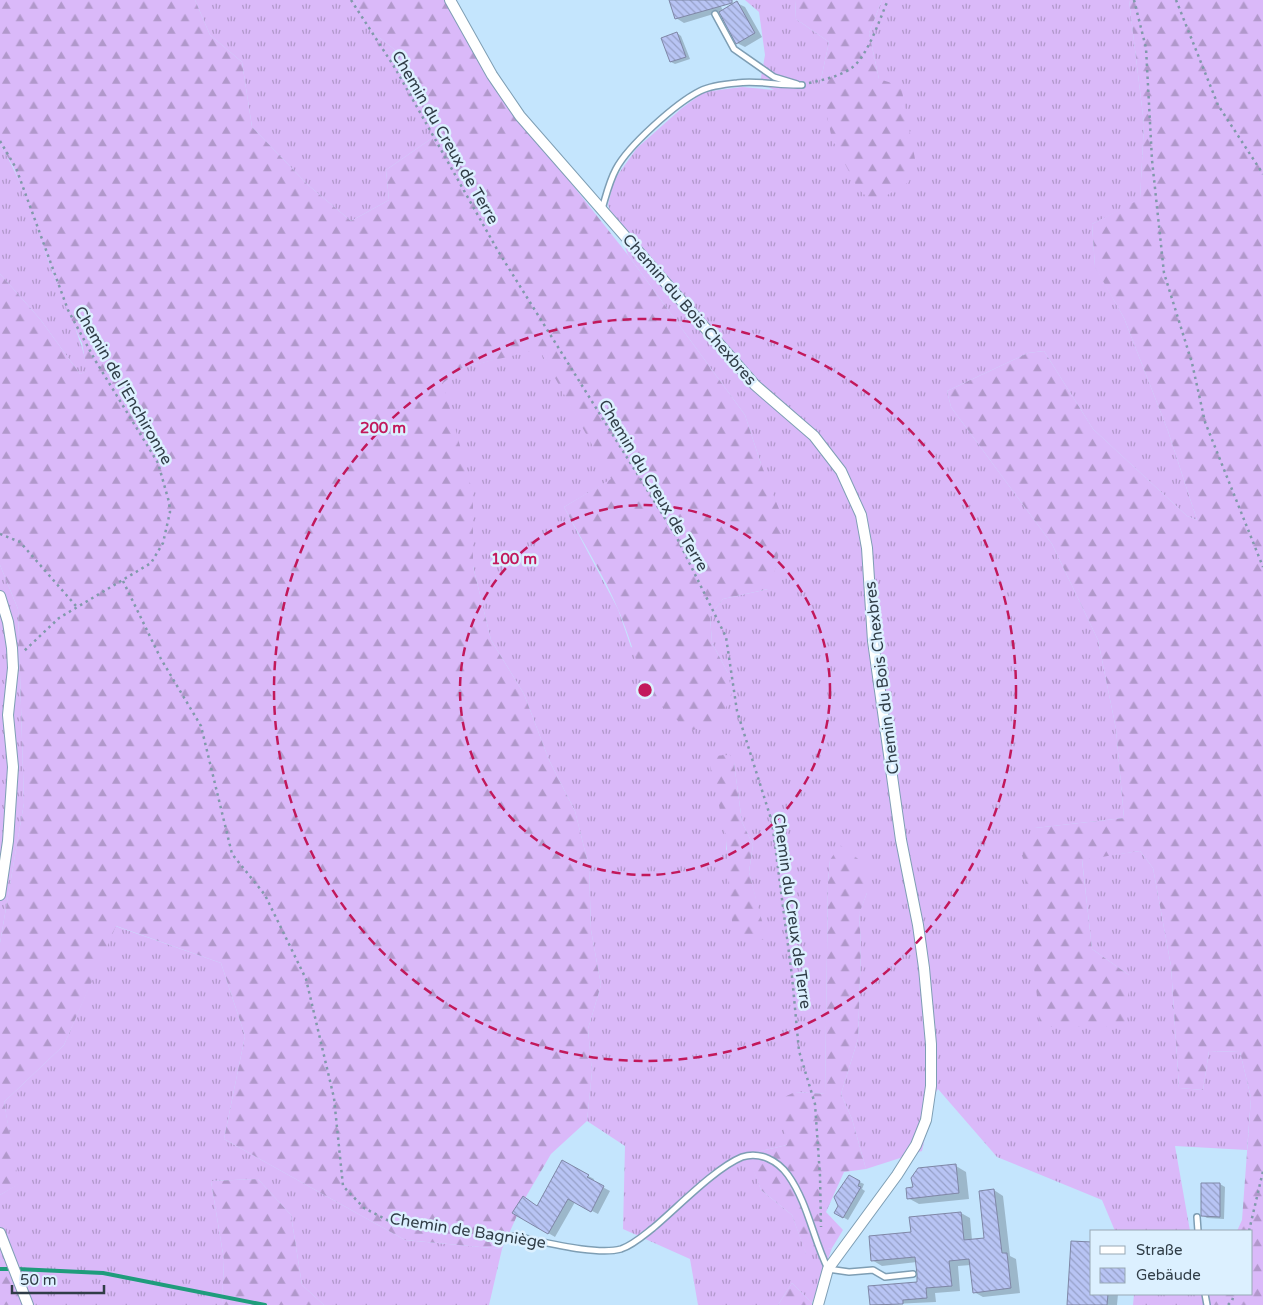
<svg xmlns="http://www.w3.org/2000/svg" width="1263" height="1305" viewBox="0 0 1263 1305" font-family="'Varela Round',sans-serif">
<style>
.grass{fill:url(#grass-tufts);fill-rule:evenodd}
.forest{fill:url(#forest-firs)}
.shadow{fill:#0003}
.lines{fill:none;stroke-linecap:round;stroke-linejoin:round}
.stream{stroke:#1f9c7c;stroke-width:4}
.building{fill:url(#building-back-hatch);stroke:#7f87a6}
.lane-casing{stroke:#7e9eb4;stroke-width:8}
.street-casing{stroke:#7e9eb4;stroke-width:12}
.path{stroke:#8199ab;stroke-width:2.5;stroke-dasharray:2.5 4;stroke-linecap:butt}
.lane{stroke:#fff;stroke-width:5}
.street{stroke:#fff;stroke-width:10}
.ring{fill:none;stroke:#c2185b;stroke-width:2.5;stroke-dasharray:9 6}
.labels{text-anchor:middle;stroke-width:5;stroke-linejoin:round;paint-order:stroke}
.street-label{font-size:16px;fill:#303d47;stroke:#dcf0ff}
.centre{fill:#c2185b;stroke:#dcf0ff;stroke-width:2.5}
.ring-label{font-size:15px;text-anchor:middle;font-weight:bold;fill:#c2185b;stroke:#dcf0ff;stroke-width:5;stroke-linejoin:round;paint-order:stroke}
</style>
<defs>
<pattern id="grass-tufts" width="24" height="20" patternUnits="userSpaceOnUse" patternTransform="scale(1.25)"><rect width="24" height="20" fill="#dab9f9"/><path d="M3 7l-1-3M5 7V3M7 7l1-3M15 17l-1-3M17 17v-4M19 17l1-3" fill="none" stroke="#b198cb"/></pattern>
<pattern id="forest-firs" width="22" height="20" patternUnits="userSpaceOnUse" patternTransform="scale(1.25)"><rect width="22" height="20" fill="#dab9f9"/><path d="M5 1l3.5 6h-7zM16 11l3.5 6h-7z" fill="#b198cb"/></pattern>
<pattern id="building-back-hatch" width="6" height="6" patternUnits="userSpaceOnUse" patternTransform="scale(1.25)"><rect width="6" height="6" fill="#b8c4f4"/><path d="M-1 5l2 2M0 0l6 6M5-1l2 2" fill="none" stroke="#96a0c7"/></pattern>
</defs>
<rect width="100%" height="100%" fill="#c4e5fd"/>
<!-- grass -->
<path class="grass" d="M 195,0 L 355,0 L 366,27 L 399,53 L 438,134 L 386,170 L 389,200 L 351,221 L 308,185 L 252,127 L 242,62 L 210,35 Z
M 745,0 L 795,0 L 796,19 L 829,42 L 820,84 L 879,79 L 869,33 L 882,0 L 1129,0 L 1144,124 L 1140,200 L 1092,224 L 1095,266 L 1124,318 L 1168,431 L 1197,520 L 1187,516 L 1093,429 L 1044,351 L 1028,353 L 947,391 L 951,407 L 1052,544 L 1098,640 L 1116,729 L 1124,818 L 1035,828 L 1040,1027 L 1129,975 L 1092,949 L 1082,859 L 1140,851 L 1153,868 L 1171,966 L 1179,1088 L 1203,1090 L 1209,1051 L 1240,1052 L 1251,1098 L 1247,1150 L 1175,1146 L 1190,1231 L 1115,1231 L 1102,1200 L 997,1157 L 938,1089 L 934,1095 L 922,1151 L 866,1169 L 852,1119 L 841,1094 L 858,1039 L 861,945 L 859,913 L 867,893 L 830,860 L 828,882 L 825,1094 L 795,1092 L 787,1145 L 748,1154 L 761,1190 L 792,1215 L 806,1253 L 832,1248 L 812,1303 L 792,1283 L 778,1305 L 698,1305 L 690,1259 L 623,1229 L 625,1146 L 587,1121 L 592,1072 L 588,1029 L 601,985 L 591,930 L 589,867 L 575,811 L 549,760 L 524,694 L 491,640 L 473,566 L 472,494 L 442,383 L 462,368 L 539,348 L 612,479 L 564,507 L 618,609 L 631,647 L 728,673 L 712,643 L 710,616 L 723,599 L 768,589 L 761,464 L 745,415 L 628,255 L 608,205 L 614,180 L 637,148 L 682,108 L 704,92 L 742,87 L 774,90 L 760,83 L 765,55 L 759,12 ZM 734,763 L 742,822 L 753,845 L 749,872 L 766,940 L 726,849 Z
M 0,144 C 24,183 36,228 52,271 C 65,304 81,336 88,371 L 80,374 L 40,319 L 0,274 Z
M 0,565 L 18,609 L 24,803 L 0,943 Z
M 115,926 L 221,963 L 245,1036 L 224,1139 L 405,1240 L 502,1249 L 489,1305 L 324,1305 L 302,1285 L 291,1215 L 258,1179 L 211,1181 L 224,1260 L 222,1305 L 27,1305 L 0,1258 L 0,1195 L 18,1184 L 4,1102 L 64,1045 Z
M 1134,1294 L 1213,1294 L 1213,1305 L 1133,1305 Z"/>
<!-- forest -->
<path class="forest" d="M 0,0 L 195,0 L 210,35 L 242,62 L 252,127 L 308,185 L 351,221 L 389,200 L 386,170 L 438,134 L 399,53 L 366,27 L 355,0 L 444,0 L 505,100 L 628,255 L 745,415 L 761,464 L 783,519 L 777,565 L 768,589 L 723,599 L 710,616 L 712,643 L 728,673 L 732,694 L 720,721 L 693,730 C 641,702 639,658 618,609 C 603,574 582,541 564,507 L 611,479 L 539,349 L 462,368 L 443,383 L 473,494 L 473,566 L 491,640 L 524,694 L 549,760 L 575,811 L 589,867 L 591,930 L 601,985 L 588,1029 L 592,1072 L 587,1121 L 551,1154 L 524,1200 L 502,1249 L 405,1240 L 224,1139 L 245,1036 L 221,963 L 116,926 L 64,1045 L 4,1102 L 19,1184 L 0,1195 L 0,943 L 24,803 L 18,609 L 0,565 L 0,274 L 40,319 L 80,374 L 87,371 L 82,343 L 67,310 L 14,168 L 0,144 Z
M 795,0 L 882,0 L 869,33 L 879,79 L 901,86 L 915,159 L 909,182 L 874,203 L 858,189 L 832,139 L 820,84 L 829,42 L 796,19 Z
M 1129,0 L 1263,0 L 1263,1305 L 1213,1305 L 1213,1294 L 1252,1294 L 1252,1231 L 1237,1231 L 1242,1220 L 1251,1098 L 1240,1052 L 1209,1051 L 1203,1090 L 1179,1088 L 1171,966 L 1153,868 L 1140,851 L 1082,860 L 1092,949 L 1129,975 L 1127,1026 L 1040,1027 L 1022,847 L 1035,828 L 1124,818 L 1116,729 L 1098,640 L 1052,544 L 951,407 L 947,391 L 1028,353 L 1044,351 L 1093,429 L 1187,516 L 1197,520 L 1168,431 L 1124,318 L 1095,267 L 1092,224 L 1140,199 L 1144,124 Z
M 730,755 L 734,763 L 742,822 L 753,845 L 749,872 L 767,940 L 733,937 L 726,837 L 708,756 Z
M 840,845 L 866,865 L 867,893 L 859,914 L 861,945 L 858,1039 L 841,1094 L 852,1119 L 866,1169 L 844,1172 L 826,1212 L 843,1230 L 832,1248 L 806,1254 L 792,1215 L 761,1190 L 747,1154 L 787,1145 L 780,1099 L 795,1092 L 825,1094 L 828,882 L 830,860 Z
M 258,1179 L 291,1215 L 302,1285 L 324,1305 L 222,1305 L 224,1260 L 211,1181 Z
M 0,1258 L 27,1305 L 0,1305 Z
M 792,1283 L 812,1303 L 812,1305 L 778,1305 Z"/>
<!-- shadow -->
<path class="shadow" d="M 670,0 L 718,0 L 723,11 L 737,3 L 745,7 L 762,37 L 745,47 L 737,43 L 720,12 L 684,23 L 676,18 Z
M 677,33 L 681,36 L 690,59 L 675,64 L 671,62 Z
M 562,1162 L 594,1179 L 593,1182 L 610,1191 L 598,1214 L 575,1202 L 555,1237 L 514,1213 L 538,1207 Z
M 956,1166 L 966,1172 L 969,1199 L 919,1204 L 908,1198 Z
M 849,1177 L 864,1184 L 862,1189 L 865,1191 L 848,1220 L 836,1213 L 839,1207 L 835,1197 Z
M 1220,1184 L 1225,1187 L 1224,1219 L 1207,1218 L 1202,1215 Z
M 994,1190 L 1003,1196 L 1010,1256 L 1016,1259 L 1020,1293 L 983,1297 L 974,1292 L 971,1265 L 958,1266 L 960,1291 L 935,1293 L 936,1302 L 871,1305 L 870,1288 L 919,1283 L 917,1262 L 882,1266 L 872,1260 L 912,1233 L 961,1213 L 970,1218 L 972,1240 L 985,1239 Z
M 1092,1294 L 1118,1294 L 1117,1305 L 1068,1305 Z"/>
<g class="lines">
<!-- stream -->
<path class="stream" d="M 0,1269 L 10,1269
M 17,1269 L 103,1273 L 265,1305"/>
</g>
<!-- building -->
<path class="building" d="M 669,0 L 732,0 L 732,3 L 675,19 Z
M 737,1 L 755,33 L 736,44 L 719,12 Z
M 677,32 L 686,57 L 670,62 L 661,38 Z
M 562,1160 L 589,1175 L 587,1177 L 604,1186 L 591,1212 L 568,1199 L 548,1234 L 512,1213 L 523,1196 L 537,1206 Z
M 956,1164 L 959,1193 L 907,1199 L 906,1188 L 913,1187 L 911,1178 L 918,1168 Z
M 849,1175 L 860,1181 L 858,1186 L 861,1187 L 843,1218 L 834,1213 L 838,1206 L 834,1197 Z
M 1201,1183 L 1220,1183 L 1220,1217 L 1201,1216 Z
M 994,1189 L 1002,1253 L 1007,1253 L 1011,1288 L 973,1293 L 969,1259 L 949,1261 L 952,1286 L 926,1288 L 927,1298 L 903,1300 L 903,1304 L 870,1305 L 868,1286 L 917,1282 L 917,1274 L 915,1257 L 871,1261 L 869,1236 L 911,1232 L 909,1217 L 961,1212 L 964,1240 L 984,1238 L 979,1191 Z
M 1071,1241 L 1092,1242 L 1092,1294 L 1108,1294 L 1107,1305 L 1067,1305 Z"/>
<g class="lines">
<!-- lane casing -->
<g class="lane-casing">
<path id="lane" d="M 715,14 L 734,49 L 774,77 L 797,84
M 602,209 C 606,196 609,182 616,169 C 628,146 676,103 700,91 C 710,86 726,84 737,83 C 758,80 781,86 802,85
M 1197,1217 L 1198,1231
M 513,1236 C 541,1241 596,1256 621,1249 C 633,1245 644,1235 653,1228 C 677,1208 715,1168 742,1157 C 760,1151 778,1161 788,1175 C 808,1203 813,1239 828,1269 L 849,1272 L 873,1270 L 885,1277 L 913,1274
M 1205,1294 L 1207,1305"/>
</g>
<!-- street casing -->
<g class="street-casing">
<path id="street" d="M 450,0 L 492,75 L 520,116 L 755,385 L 814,436 L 841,471 L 861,515 L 867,548 L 873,641 L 901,840 L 918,925 L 924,968 L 931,1044 L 931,1086 L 926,1120 L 916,1145 L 897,1175 L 828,1269 L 818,1305
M 0,596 L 8,622 L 12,648 L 13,668 L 8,715 L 13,767 L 8,841 L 0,895
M 0,1233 L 28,1305"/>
</g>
<!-- path -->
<path class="path" d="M 351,0 L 395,68 L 498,251 L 676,536 L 726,637 L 737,711 L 772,822 L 792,976 L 799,1051 L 815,1104 L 820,1176 L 821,1227
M 1134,0 L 1146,48 L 1152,160 L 1164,273 L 1192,363 L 1205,422 L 1263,567
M 1176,0 L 1218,105 L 1263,174
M 809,83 C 823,80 837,77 850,69 C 867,59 880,18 888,0
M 0,141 L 16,168 L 68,310 L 95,360 L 158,463 L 169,502 L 170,512 L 163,543 L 151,563 L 59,618 L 23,652
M 0,534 L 20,542 L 76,606
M 123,581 L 161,659 L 201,726 L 232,854 L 265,895 L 306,979 L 334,1098 L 343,1186 L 364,1208 L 389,1221 L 455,1231 L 505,1236
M 1249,1231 L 1263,1171
M 1228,1305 L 1232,1301 L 1234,1294"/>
<!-- lane -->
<use href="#lane" class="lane"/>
<!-- street -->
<use href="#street" class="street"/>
</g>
<!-- distance rings -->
<g class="ring">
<circle cx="645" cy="690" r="185"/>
<circle cx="645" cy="690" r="371"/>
</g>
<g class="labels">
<!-- street labels -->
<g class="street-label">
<text transform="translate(446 137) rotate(60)" y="6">Chemin du Creux de Terre</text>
<text transform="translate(690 309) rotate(49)" y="6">Chemin du Bois Chexbres</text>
<text transform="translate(124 385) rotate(60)" y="6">Chemin de l'Enchironne</text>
<text transform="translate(654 485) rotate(59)" y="6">Chemin du Creux de Terre</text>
<text transform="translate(881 678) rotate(-97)" y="6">Chemin du Bois Chexbres</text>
<text transform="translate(793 911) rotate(82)" y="6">Chemin du Creux de Terre</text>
<text transform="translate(468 1230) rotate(9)" y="6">Chemin de Bagniège</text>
</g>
</g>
<circle cx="645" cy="690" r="8" class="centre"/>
<g class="ring-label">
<text x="383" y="433">200 m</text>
<text x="514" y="564">100 m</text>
</g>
<!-- legend -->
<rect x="1090" y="1230" width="162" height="65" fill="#dcf0ff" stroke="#97a8b5"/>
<rect x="1100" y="1246" width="25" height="8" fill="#ffffff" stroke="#97a8b5"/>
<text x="1136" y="1255" font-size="15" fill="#303d47">Straße</text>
<rect x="1100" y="1268" width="25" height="15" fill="url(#building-back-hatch)" stroke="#97a8b5"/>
<text x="1136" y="1280" font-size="15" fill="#303d47">Gebäude</text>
<!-- scale -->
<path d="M12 1285v8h92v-8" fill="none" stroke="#303d47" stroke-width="2.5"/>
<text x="20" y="1285" font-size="15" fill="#303d47" stroke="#dcf0ff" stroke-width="4" paint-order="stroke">50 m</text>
</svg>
